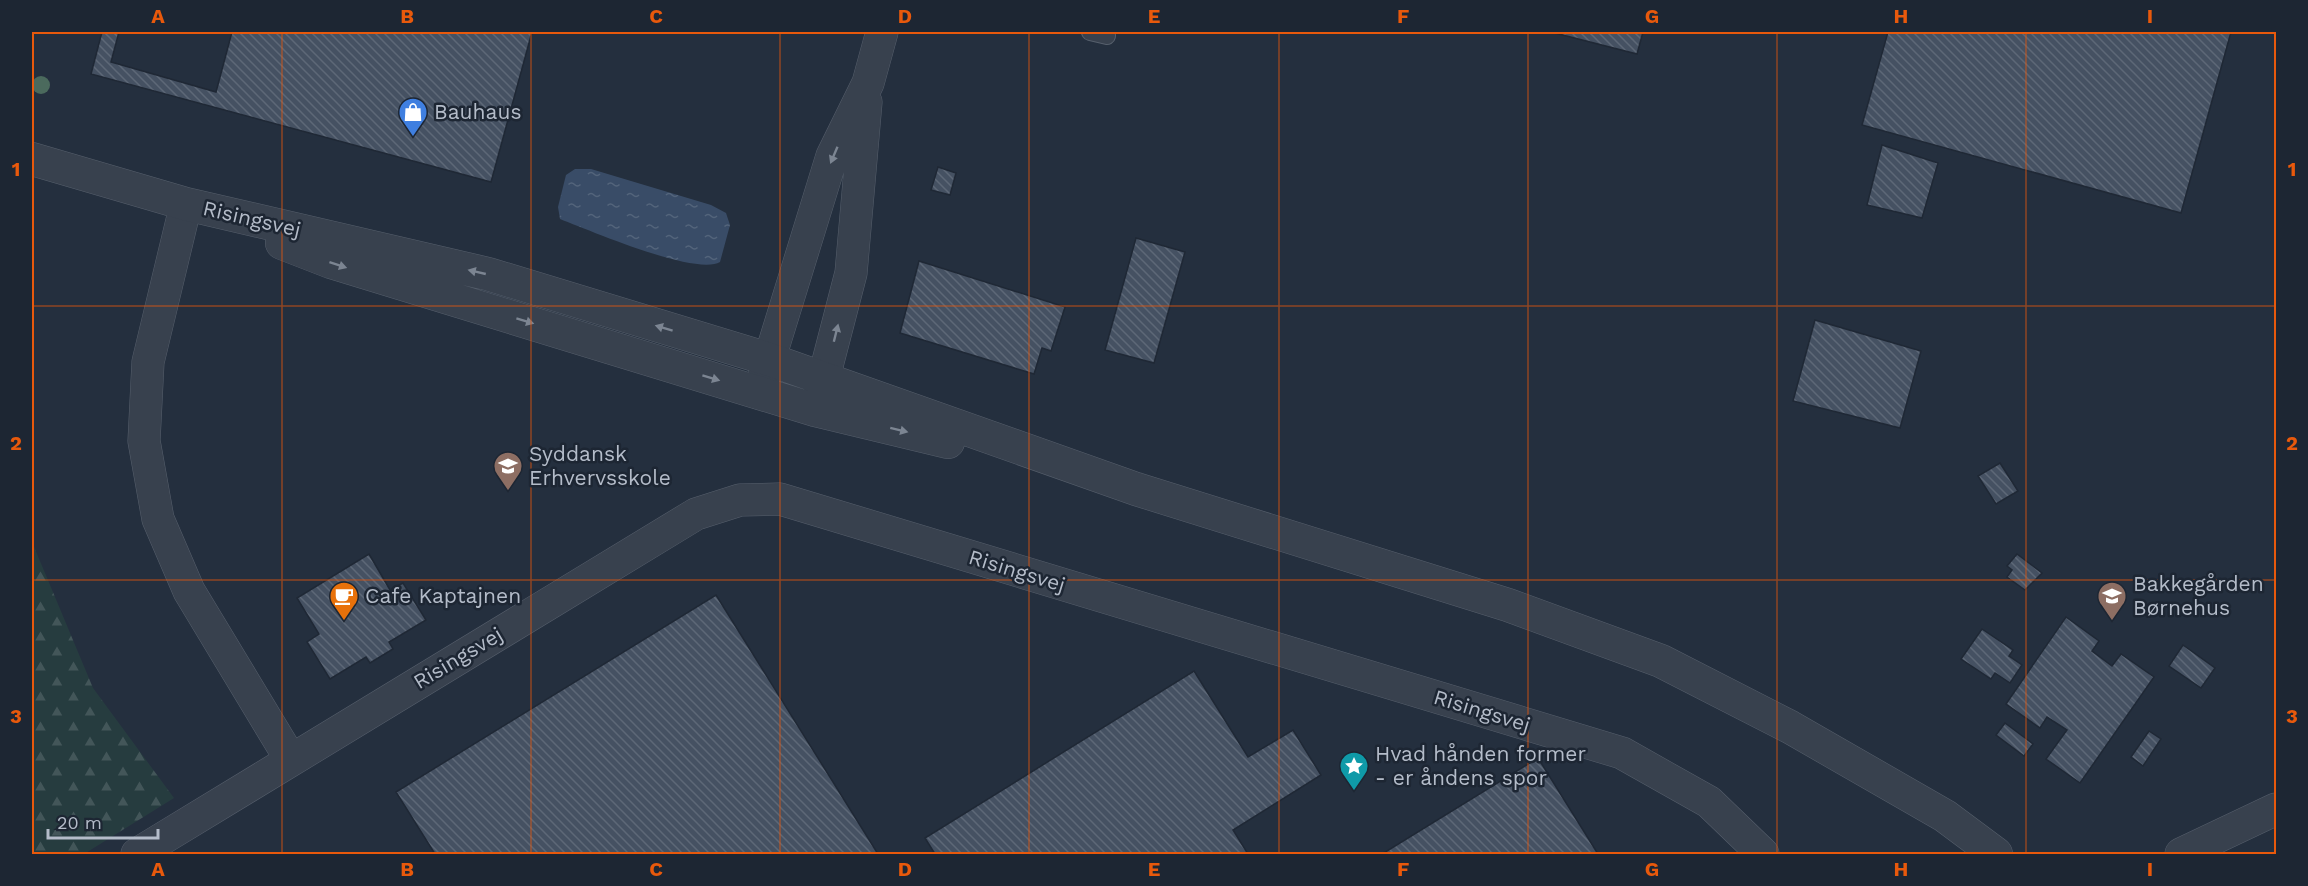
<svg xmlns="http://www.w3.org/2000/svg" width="2308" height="886" viewBox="0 0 2308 886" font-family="'Work Sans',sans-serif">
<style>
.forest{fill:url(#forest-firs)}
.water{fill:url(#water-ripples)}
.building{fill:url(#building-back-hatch);stroke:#1f2835;stroke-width:1.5}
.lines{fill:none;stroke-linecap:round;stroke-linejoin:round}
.service-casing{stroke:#565f6c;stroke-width:18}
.minor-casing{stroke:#565f6c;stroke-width:33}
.tertiary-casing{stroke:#565f6c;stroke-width:34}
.service{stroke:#38414e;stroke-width:16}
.minor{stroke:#38414e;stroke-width:32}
.tertiary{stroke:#38414e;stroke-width:33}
.tree{fill:#4b6a5d}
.oneway{fill:#7c8592}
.grid{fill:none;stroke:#e8590c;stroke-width:1.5;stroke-opacity:0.55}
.labels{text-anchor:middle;stroke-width:5;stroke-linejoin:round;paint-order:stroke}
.poi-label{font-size:21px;fill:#b4bcc9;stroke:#1d2633;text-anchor:start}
.street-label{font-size:21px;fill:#b4bcc9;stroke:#1d2633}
.neatline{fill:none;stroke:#e8590c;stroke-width:2}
.grid-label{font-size:20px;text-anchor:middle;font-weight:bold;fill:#e8590c}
</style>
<defs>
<pattern id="forest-firs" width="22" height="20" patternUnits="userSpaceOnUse" patternTransform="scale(1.5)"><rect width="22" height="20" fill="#263c3f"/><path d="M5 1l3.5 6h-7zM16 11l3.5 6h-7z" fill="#435659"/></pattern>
<pattern id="water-ripples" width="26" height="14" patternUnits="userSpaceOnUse" patternTransform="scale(1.5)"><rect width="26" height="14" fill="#394c67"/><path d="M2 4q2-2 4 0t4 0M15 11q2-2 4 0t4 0" fill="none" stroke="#53647b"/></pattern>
<pattern id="building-back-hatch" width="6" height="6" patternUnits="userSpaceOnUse" patternTransform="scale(1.5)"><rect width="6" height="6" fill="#455162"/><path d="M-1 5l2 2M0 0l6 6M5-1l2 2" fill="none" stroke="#5d6877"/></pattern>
</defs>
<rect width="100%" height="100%" fill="#242f3e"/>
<!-- forest -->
<path class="forest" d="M 32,542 L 93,688 L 174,798 L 84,854 L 32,854 Z"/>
<!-- water -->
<path class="water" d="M 575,169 L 591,169 L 711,205 L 726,213 L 730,225 L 720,262 C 695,276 589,230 560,219 L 558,207 L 566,175 Z"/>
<!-- building -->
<path class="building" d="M 102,32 L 119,32 L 111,62 L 216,92 L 232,32 L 532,32 L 491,182 L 91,74 Z
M 1551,32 L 1643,32 L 1637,54 Z
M 1888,32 L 2231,32 L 2181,213 L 1862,125 Z
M 1882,145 L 1938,163 L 1922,218 L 1867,205 Z
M 938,167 L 956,173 L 950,195 L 931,190 Z
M 1136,238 L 1185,252 L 1154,363 L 1105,350 Z
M 919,261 L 1065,307 L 1051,351 L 1042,348 L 1034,374 L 900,333 Z
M 1815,320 L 1921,351 L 1900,428 L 1793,401 Z
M 2000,463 L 2018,491 L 1996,504 L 1978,476 Z
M 369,554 L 390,590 L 403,583 L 426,620 L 389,642 L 393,649 L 370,663 L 366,657 L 330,679 L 307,642 L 319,634 L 297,598 Z
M 2017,554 L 2042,573 L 2025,590 L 2007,577 L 2012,570 L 2007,566 Z
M 716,595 L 878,854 L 435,854 L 396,792 Z
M 2066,617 L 2099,641 L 2092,651 L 2112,666 L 2121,654 L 2154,677 L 2080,783 L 2046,759 L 2067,730 L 2047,717 L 2040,728 L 2006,704 Z
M 1982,629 L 2013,650 L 2009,656 L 2022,665 L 2010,683 L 1995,673 L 1991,679 L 1961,659 Z
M 2183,645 L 2215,668 L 2201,688 L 2169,666 Z
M 1194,671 L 1248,757 L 1293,730 L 1321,775 L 1233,830 L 1248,854 L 935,854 L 925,838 Z
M 2005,723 L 2033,744 L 2024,756 L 1996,735 Z
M 2149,731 L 2161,739 L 2143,766 L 2131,757 Z
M 1538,758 L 1598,854 L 1382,854 Z"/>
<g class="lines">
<!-- service casing -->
<g class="service-casing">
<path id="service" d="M 1090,32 L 1107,36"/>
</g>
<!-- minor casing -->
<g class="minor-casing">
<path id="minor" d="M 186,204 L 148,362 L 144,441 L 158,519 L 189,591 L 291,760
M 759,393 L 832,156 L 868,83 L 882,32
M 817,404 L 851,273 L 866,102
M 137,854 L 696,514 L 740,500 L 780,499 L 1622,753 L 1709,802 L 1763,854
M 2181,854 L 2276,809"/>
</g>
<!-- tertiary casing -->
<g class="tertiary-casing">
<path id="tertiary" d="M 32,159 L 186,204 L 488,274 L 768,359 L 1136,489 L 1508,605 L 1661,661 L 1790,727 L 1945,816 L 1996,854
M 282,243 L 331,262 L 815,410 L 948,442"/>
</g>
<!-- service -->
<use href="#service" class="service"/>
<!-- minor -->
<use href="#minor" class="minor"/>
<!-- tertiary -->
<use href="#tertiary" class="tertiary"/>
</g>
<!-- trees -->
<circle class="tree" cx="41" cy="85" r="9"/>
<!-- one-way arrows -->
<defs><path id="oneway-solid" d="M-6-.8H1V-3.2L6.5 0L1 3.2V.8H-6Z" transform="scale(1.5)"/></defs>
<g class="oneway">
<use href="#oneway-solid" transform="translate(834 155) rotate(113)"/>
<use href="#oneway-solid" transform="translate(338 265) rotate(18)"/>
<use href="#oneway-solid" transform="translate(477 272) rotate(-167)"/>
<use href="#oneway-solid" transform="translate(525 321) rotate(17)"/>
<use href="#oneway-solid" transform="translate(664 328) rotate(-163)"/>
<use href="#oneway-solid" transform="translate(836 333) rotate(-76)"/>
<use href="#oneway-solid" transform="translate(711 378) rotate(17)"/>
<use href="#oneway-solid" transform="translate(899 430) rotate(14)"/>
</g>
<!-- grid -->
<path class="grid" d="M 282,32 L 282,854M 531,32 L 531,854M 780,32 L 780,854M 1029,32 L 1029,854M 1279,32 L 1279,854M 1528,32 L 1528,854M 1777,32 L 1777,854M 2026,32 L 2026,854M 32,306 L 2276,306M 32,580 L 2276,580"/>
<!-- icons -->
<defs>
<g id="shop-pin" transform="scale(1.5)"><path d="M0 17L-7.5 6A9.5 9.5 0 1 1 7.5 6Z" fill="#3f7fe0" stroke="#1d2633"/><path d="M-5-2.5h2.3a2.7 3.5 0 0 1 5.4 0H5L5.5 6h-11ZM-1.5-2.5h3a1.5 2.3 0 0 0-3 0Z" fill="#fff"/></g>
<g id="university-pin" transform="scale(1.5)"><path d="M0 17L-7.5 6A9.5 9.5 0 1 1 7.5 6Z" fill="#8d6e63" stroke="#1d2633"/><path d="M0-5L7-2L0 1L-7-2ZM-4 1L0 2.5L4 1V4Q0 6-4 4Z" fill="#fff"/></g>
<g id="cafe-pin" transform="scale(1.5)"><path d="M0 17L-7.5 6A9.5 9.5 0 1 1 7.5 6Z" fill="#e8710a" stroke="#1d2633"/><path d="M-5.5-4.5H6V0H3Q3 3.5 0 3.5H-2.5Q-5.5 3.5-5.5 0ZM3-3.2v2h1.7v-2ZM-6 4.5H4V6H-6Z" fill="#fff"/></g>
<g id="school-pin" transform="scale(1.5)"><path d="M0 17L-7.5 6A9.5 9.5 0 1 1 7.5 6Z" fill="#8d6e63" stroke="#1d2633"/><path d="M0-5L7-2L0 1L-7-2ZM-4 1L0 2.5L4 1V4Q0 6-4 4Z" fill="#fff"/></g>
<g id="sight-pin" transform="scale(1.5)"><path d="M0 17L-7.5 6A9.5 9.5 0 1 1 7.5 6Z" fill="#0f9aa8" stroke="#1d2633"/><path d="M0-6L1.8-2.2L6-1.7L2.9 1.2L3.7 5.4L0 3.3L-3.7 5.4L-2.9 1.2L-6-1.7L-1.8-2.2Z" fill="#fff"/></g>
</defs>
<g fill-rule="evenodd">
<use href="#shop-pin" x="413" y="112"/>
<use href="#university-pin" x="508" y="466"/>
<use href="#cafe-pin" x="344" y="596"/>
<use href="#school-pin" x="2112" y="596"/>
<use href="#sight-pin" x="1354" y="766"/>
</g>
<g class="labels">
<!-- poi labels -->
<g class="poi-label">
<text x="434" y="119">Bauhaus</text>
<text x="529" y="461">Syddansk<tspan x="529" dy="24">Erhvervsskole</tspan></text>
<text x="2133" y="591">Bakkegården<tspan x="2133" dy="24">Børnehus</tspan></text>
<text x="365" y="603">Cafe Kaptajnen</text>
<text x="1375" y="761">Hvad hånden former<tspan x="1375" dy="24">- er åndens spor</tspan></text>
</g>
<!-- street labels -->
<g class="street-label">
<text transform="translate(252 219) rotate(13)" y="7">Risingsvej</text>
<text transform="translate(1017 571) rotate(17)" y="7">Risingsvej</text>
<text transform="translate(458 658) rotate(-31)" y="7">Risingsvej</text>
<text transform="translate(1482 711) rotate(17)" y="7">Risingsvej</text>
</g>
</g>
<!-- border -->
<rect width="2308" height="886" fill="none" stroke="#1d2633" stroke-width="66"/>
<!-- scale -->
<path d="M48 829v9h110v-9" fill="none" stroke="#b4bcc9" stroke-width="3"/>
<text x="57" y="829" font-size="18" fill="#b4bcc9" stroke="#1d2633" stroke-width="4.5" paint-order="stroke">20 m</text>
<rect x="33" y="33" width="2242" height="820" class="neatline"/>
<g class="grid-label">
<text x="158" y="23">A</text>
<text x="407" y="23">B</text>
<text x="656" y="23">C</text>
<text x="905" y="23">D</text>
<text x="1154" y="23">E</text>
<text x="1403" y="23">F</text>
<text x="1652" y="23">G</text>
<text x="1901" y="23">H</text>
<text x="2150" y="23">I</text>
<text x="16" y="176">1</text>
<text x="2292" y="176">1</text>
<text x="16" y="450">2</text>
<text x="2292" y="450">2</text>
<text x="16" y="723">3</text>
<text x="2292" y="723">3</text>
<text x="158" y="876">A</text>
<text x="407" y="876">B</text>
<text x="656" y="876">C</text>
<text x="905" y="876">D</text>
<text x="1154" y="876">E</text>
<text x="1403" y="876">F</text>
<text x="1652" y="876">G</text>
<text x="1901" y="876">H</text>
<text x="2150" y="876">I</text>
</g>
</svg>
